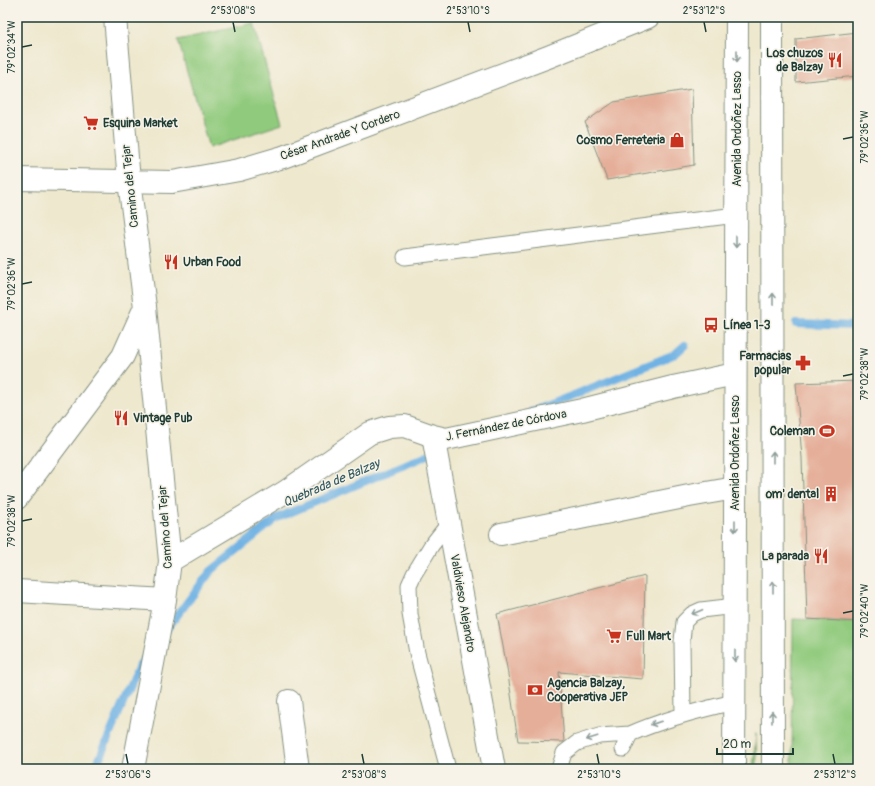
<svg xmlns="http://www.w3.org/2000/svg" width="875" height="786" viewBox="0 0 875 786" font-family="Pangolin,sans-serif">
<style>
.green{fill:#90ca7d;stroke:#588458}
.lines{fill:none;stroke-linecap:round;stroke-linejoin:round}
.stream{stroke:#6fb2e4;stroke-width:8}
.building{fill:#e5ae99}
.service-casing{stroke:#869281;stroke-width:17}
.minor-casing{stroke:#869281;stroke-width:24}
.tertiary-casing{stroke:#869281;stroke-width:24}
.primary-casing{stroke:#869281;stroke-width:24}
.service{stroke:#fff;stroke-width:15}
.minor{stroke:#fff;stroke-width:22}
.tertiary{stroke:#fff;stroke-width:22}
.primary{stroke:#fff;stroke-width:22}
.oneway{stroke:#8f9e9a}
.ticks{fill:none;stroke:#1f3d34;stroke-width:1.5}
.labels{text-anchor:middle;stroke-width:3;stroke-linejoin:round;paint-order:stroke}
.poi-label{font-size:12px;font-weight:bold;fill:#1f3d34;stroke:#f7f3e8;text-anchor:end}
.street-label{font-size:12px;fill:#1f3d34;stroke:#f7f3e8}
.water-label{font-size:13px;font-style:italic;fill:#335a60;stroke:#f7f3e8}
.neatline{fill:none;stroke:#1f3d34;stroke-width:1.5}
.ticks-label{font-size:10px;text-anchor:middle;fill:#1f3d34}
</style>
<rect width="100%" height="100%" fill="#f7f3e8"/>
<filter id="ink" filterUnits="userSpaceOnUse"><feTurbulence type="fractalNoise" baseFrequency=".025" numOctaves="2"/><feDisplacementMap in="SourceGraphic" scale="8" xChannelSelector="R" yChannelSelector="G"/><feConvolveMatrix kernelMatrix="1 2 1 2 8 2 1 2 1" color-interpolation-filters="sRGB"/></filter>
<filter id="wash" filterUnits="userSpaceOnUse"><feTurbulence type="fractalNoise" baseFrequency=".012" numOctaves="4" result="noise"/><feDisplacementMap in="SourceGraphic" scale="16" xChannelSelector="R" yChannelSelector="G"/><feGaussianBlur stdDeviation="0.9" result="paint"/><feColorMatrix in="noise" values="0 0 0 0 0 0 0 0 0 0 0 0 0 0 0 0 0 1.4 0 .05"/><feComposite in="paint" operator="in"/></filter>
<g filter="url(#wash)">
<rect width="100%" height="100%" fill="#eee8ce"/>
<!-- green -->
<path class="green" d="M 254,23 L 282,124 L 209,148 L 178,40 Z
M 793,619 L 858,622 L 858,769 L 792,769 Z
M 756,733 L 757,769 L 753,769 Z"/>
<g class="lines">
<!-- stream -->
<path class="stream" d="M 796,324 L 858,326
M 532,411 L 574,395 L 675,354 L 685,345
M 166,630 L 211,571 L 277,518 L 435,452
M 95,769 L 139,666 L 148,654"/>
</g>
<g id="blocks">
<!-- building -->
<path class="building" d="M 858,32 L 858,76 L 796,82 L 796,39 Z
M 692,89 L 694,165 L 607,180 L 585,122 L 614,102 Z
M 858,381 L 858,622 L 807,619 L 802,458 L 796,383 Z
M 645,576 L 643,679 L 559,672 L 564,742 L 518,741 L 507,668 L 497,614 Z"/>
</g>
</g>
<g filter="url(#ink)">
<use href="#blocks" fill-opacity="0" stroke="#869281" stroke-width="1"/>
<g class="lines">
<!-- service casing -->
<g class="service-casing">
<path id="service" d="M 405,257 L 736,215
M 683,714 L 682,641 L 684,622 L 692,614 L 701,610 L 735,606
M 623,749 L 630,734 C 664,719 699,710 734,702
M 448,769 L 417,653 L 410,614 L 409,585 L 414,574 L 431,546 L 449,523
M 559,769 L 564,753 L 577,743 L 599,736 L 630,734"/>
</g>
<!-- minor casing -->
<g class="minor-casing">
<path id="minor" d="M 433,436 L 494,769
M 501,534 L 689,496 L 735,488
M 170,561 L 285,492 L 370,433 L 389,427 L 405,426 L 433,436 L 446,439 L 582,410 L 673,387 L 735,374
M 17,591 L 165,600
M 289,701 L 298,769
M 133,769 L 165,600 L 170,561 L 145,307"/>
</g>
<!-- tertiary casing -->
<g class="tertiary-casing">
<path id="tertiary" d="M 17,179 L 172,182 L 239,170 L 283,157 L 548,57 L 648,17
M 17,498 L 123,356 L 145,307 L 129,181 L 115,17"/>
</g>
<!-- primary casing -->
<g class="primary-casing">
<path id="primary" d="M 772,17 L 773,769
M 734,769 L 737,17"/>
</g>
<!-- service -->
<use href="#service" class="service"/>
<!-- minor -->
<use href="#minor" class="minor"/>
<!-- tertiary -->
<use href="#tertiary" class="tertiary"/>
<!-- primary -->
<use href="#primary" class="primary"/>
</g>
<!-- one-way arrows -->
<defs><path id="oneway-shaft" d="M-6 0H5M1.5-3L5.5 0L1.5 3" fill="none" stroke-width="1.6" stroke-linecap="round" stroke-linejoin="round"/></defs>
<g class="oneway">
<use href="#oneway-shaft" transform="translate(737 56) rotate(90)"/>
<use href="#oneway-shaft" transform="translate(736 242) rotate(90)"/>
<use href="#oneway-shaft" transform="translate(773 299) rotate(-90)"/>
<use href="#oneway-shaft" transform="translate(773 457) rotate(-90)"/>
<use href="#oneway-shaft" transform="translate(735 526) rotate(90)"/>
<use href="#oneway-shaft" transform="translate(773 587) rotate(-90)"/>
<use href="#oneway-shaft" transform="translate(697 612) rotate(157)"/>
<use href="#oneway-shaft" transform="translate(735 656) rotate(90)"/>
<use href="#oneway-shaft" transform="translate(772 717) rotate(-90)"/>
<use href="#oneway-shaft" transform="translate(656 723) rotate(161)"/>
<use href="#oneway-shaft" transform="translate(592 738) rotate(162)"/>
</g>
</g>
<!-- ticks -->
<path class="ticks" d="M 233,22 L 235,32M 468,22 L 470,32M 704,22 L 706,32M 22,47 L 32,45M 843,139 L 853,137M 22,284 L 32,282M 843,376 L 853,374M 22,521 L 32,519M 843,613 L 853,611M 126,754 L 128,764M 362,754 L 364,764M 597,754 L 599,764M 833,754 L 835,764"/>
<!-- icons -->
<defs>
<g id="restaurant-bare" transform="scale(1.2)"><path d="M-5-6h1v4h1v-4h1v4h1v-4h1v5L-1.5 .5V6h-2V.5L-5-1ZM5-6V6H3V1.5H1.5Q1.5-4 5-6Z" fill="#c8321e" stroke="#f7f3e8" stroke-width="2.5" paint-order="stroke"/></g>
<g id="supermarket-bare" transform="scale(1.2)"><path d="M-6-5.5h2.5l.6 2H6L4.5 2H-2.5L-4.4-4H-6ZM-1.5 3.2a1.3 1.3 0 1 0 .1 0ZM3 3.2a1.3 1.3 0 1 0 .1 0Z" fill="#c8321e" stroke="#f7f3e8" stroke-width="2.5" paint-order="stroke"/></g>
<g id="shop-bare" transform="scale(1.2)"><path d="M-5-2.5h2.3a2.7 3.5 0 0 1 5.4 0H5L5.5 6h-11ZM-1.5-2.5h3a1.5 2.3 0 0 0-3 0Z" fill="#c8321e" stroke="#f7f3e8" stroke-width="2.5" paint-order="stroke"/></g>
<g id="bus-bare" transform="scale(1.2)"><path d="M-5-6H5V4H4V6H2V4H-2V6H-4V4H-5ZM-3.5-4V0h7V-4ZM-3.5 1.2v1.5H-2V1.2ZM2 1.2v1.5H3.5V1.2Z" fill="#c8321e" stroke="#f7f3e8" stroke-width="2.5" paint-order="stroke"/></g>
<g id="pharmacy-bare" transform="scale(1.2)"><path d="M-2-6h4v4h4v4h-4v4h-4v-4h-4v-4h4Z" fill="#c8321e" stroke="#f7f3e8" stroke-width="2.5" paint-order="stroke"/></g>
<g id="stadium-bare" transform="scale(1.2)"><path d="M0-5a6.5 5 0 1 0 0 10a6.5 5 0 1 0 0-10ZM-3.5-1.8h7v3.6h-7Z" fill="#c8321e" stroke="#f7f3e8" stroke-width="2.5" paint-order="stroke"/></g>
<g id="building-bare" transform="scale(1.2)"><path d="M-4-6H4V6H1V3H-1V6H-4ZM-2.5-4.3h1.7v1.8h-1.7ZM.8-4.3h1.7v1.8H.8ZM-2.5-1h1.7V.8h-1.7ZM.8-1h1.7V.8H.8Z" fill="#c8321e" stroke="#f7f3e8" stroke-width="2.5" paint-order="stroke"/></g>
<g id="bank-bare" transform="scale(1.2)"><path d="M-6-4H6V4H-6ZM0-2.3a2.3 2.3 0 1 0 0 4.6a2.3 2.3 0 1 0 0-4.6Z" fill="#c8321e" stroke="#f7f3e8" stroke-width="2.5" paint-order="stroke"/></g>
</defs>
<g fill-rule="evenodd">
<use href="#restaurant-bare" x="835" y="60"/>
<use href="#supermarket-bare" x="91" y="123"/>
<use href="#shop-bare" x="677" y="140"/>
<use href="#restaurant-bare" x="171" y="262"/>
<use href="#bus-bare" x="711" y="325"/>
<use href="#pharmacy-bare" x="803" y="363"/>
<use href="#restaurant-bare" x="121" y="418"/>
<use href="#stadium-bare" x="827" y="431"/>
<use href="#building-bare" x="831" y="494"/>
<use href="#restaurant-bare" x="821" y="556"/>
<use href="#supermarket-bare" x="614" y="636"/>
<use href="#bank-bare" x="535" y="690"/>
</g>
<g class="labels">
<!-- poi labels -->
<g class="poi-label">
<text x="823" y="57">Los chuzos<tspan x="823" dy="14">de Balzay</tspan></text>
<text x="103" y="127" text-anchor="start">Esquina Market</text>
<text x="665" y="144">Cosmo Ferreteria</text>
<text x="183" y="266" text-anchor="start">Urban Food</text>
<text x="723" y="329" text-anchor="start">Línea 1-3</text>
<text x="791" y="360">Farmacias<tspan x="791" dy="14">popular</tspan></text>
<text x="133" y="422" text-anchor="start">Vintage Pub</text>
<text x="815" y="435">Coleman</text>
<text x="819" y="498">om' dental</text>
<text x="809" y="560">La parada</text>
<text x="626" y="640" text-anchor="start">Full Mart</text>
<text x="547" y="687" text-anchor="start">Agencia Balzay,<tspan x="547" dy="14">Cooperativa JEP</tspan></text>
</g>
<!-- street labels -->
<g class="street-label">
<text transform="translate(737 129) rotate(-90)" y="4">Avenida Ordoñez Lasso</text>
<text transform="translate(340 135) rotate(-20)" y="4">César Andrade Y Cordero</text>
<text transform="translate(130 186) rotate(-96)" y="4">Camino del Tejar</text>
<text transform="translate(506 425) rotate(-11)" y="4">J. Fernández de Córdova</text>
<text transform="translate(735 453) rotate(-90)" y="4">Avenida Ordoñez Lasso</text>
<text transform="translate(165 527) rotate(-94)" y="4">Camino del Tejar</text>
<text transform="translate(463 603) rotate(80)" y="4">Valdivieso Alejandro</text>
</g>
<!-- water labels -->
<g class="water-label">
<text transform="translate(331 482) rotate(-23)" y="5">Quebrada de Balzay</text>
</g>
</g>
<!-- margin -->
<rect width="875" height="786" fill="none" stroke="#f7f3e8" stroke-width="44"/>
<!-- scale -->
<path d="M717 748v6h76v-6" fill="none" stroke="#1f3d34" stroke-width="2"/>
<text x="723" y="748" font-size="12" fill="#1f3d34" stroke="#f7f3e8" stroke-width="3" paint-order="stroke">20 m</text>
<rect x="22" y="22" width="831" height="742" class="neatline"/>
<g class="ticks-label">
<text x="233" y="14">2°53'08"S</text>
<text x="468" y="14">2°53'10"S</text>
<text x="704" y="14">2°53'12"S</text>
<text transform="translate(11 47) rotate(-90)" y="4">79°02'34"W</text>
<text transform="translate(864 137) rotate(-90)" y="4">79°02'36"W</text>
<text transform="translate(11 284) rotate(-90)" y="4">79°02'36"W</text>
<text transform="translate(864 374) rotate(-90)" y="4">79°02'38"W</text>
<text transform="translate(11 521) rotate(-90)" y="4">79°02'38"W</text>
<text transform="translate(864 611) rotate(-90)" y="4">79°02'40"W</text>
<text x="128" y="778">2°53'06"S</text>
<text x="364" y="778">2°53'08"S</text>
<text x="599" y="778">2°53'10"S</text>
<text x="835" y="778">2°53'12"S</text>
</g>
</svg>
